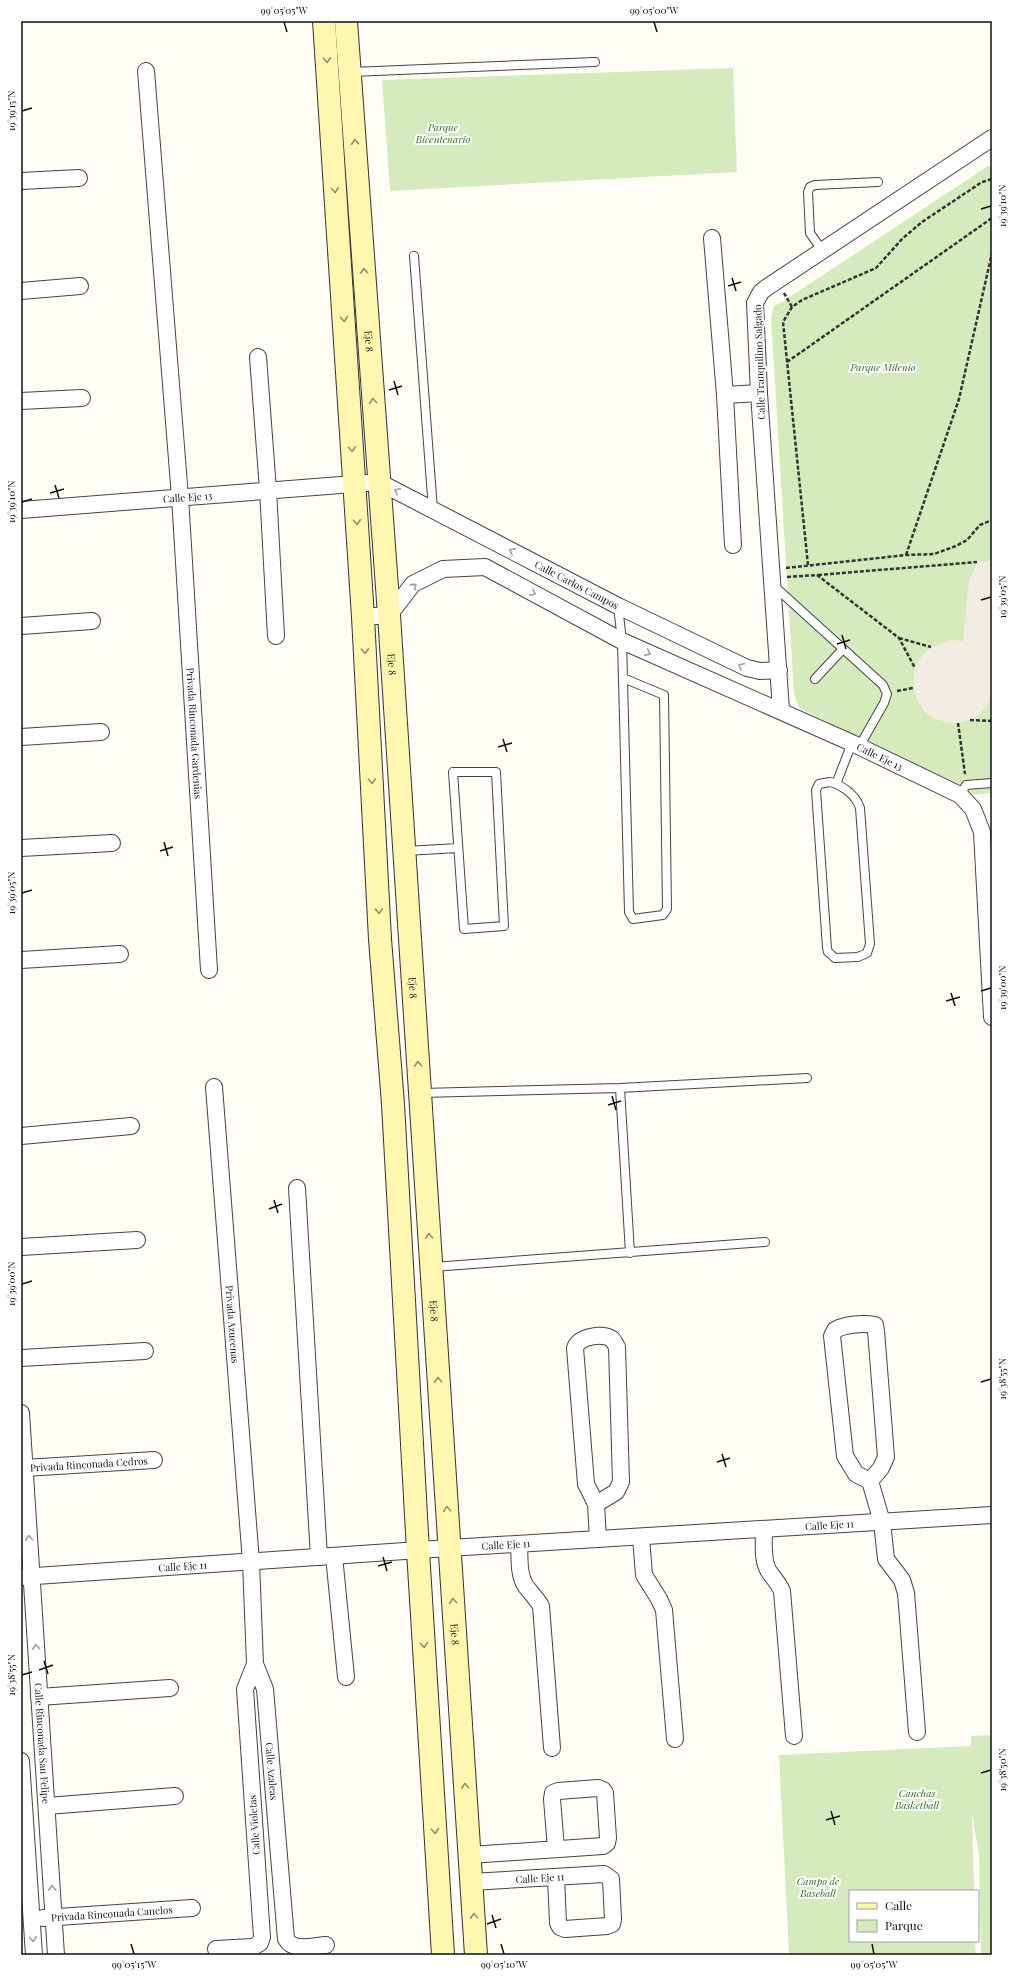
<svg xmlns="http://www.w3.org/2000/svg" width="1013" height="1976" viewBox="0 0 1013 1976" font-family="'Playfair Display',serif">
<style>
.green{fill:#d5ebbd}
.plaza{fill:#f1ede2}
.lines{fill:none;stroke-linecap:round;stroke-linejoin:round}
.lane-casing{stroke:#444;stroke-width:10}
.street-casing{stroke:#444;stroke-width:18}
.secondary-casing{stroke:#333;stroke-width:24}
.path{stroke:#333;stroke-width:2.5;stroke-dasharray:4 2;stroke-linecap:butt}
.lane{stroke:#fff;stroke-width:8}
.street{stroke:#fff;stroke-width:16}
.secondary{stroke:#fff6b0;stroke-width:22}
.oneway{stroke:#948f68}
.oneway2{stroke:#a0a0a0}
.ticks{fill:none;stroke:#111;stroke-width:1.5}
.labels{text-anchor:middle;stroke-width:4;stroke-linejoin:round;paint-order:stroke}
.park-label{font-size:10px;font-style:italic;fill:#2f6b1f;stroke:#fff}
.street-label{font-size:10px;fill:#111;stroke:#fff}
.neatline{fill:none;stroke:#111;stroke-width:1.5}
.ticks-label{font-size:10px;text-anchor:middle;fill:#111}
</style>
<rect width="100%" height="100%" fill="#fffdf5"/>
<!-- green -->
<path class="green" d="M 733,68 L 737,172 L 390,191 L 382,80 Z
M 988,166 L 992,167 L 992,793 L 973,795 L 799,708 L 794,694 L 771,319 L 774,306 L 782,302 Z
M 992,1735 L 992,1955 L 981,1955 L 979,1855 L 972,1813 L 974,1891 L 850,1891 L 850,1941 L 975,1941 L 976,1955 L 789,1955 L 779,1755 L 971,1746 L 971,1736 Z"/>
<!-- plaza -->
<path class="plaza" d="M 992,561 L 992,699 L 980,714 L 970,720 L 958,723 L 946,722 L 935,719 L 925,712 L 917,700 L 913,688 L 915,668 L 921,657 L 931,647 L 951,640 L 963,641 L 969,581 L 977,562 Z"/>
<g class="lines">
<!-- lane casing -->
<g class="lane-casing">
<path id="lane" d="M 351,72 L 595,62
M 822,250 L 810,233 L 808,192 L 810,187 L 815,185 L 878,182
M 414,256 L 433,510
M 774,586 L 883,685 L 887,694 L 884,703 L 859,747
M 618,606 L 622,641 L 629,912 L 633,919 L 663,915 L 667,909 L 664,695 L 623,678
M 815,679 L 843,649
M 453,772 L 496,772 L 504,926 L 464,929 Z
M 830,782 C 842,785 856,795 860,808 L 870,944 L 867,953 L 858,957 L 835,958 L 828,952 L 827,948 L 816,790 L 819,784 Z
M 836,784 L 852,743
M 960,795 L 966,785 L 992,783
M 405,851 L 458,848
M 620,1088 L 807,1078
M 421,1093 L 620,1088 L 630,1253
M 433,1267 L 765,1242"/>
</g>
<!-- street casing -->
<g class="street-casing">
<g id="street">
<path id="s1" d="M 146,71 L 180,497 L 209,970"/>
<path d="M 21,181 L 79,178"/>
<path d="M 712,238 L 725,395 L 733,545"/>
<path d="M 21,291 L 80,286"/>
<path d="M 258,357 L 268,490 L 276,636"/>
<path d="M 725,395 L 759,393"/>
<path d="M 21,401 L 82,398"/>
<path id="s2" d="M 21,510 L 379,482 L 618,606 L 747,668 L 760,671 L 779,670"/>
<path id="s3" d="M 363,617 L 389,615 L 413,584 L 443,569 L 485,567 L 622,641 L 852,743 L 960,795 L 973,809 L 982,832 L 992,1017"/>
<path d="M 21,626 L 92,621"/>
<path d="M 781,710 L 759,393 L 755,303 L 761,292 L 766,288 L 992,138"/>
<path d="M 21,737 L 101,732"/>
<path d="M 21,848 L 112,843"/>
<path d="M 21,960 L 120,954"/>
<path id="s4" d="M 214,1087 L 251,1562 L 255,1664 L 265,1689 L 286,1939 C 293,1952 313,1946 326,1945"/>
<path d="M 21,1136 L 131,1126"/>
<path d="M 297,1188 L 319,1557"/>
<path d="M 21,1247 L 137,1240"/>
<path d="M 21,1358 L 145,1351"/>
<path id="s5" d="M 21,1413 L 56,1955"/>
<path id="s6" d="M 25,1468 L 154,1460"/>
<path d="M 870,1481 L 881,1468 L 886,1457 L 876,1331 L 875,1325 C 864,1323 845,1324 835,1330 L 832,1336 L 845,1456 L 856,1474 L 870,1481 L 882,1522 L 886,1559 L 902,1580 L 906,1593 L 917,1732"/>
<path d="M 596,1504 L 616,1492 L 621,1482 L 617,1347 C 615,1344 614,1341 612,1339 C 602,1333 579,1336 575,1348 L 586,1484 L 596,1504 L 598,1539"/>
<path d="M 764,1529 C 764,1542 762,1559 768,1570 C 773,1578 778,1582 782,1591 L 794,1736"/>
<path d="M 641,1537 L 644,1575 L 659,1599 L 664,1610 L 675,1739"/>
<path d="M 519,1544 C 520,1558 518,1573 525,1585 C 530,1592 536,1598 541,1606 L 552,1748"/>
<path d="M 334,1556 L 346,1677"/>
<path id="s7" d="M 21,1577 L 449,1548 L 992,1515"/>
<path d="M 39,1697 L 170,1688"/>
<path d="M 21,1761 L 34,1955"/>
<path d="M 47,1806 L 175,1796"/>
<path d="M 470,1855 C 514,1852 558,1849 603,1846 L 607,1843 L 608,1838 L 605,1793 L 603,1790 L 598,1788 L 558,1791 L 553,1793 L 552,1799 L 556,1849"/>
<path id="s8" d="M 471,1882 L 604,1874 L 611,1879 L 613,1919 L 612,1924 L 607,1926 L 565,1929 L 560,1927 L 558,1923 L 556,1877"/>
<path id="s9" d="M 43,1918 L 192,1908"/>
<path d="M 216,1949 L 253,1947 L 260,1943 L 262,1937 L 245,1689 L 255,1664"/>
</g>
</g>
<!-- secondary casing -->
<g class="secondary-casing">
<g id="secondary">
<path d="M 324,21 L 363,617 L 380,939 L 393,1104 L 418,1551 L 443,1955"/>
<path id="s10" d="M 346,21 L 389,615 L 476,1955"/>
</g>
</g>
<!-- path -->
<path class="path" d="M 784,293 L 792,307
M 787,362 L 992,218
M 906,555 L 959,399 L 992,253
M 808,565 L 783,322 L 792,307 L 802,300 L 876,268 L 902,239 L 922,222 L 982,182 L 992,179
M 786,568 L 906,555 L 934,554 L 956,546 L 967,540 L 980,525 L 992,520
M 818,575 L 977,562
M 787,577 L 817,575 L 899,638 L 915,668
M 899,638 L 931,647
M 897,691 L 913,688
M 970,720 L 992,721
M 958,723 L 965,774"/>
<!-- lane -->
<use href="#lane" class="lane"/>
<!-- street -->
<use href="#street" class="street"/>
<!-- secondary -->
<use href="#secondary" class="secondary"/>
</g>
<!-- one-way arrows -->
<defs><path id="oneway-chevron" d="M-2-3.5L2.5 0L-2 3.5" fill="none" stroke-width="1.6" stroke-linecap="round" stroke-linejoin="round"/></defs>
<g class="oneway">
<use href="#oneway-chevron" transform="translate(327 60) rotate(86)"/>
<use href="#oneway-chevron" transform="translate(355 142) rotate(-94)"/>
<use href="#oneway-chevron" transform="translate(335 190) rotate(86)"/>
<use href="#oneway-chevron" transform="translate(364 271) rotate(-94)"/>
<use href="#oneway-chevron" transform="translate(344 319) rotate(86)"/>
<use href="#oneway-chevron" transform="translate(373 401) rotate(-94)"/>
<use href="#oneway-chevron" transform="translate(352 449) rotate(86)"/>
<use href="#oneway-chevron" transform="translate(357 522) rotate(86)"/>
<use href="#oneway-chevron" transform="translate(365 651) rotate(87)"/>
<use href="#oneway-chevron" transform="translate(372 781) rotate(87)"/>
<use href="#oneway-chevron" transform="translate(379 911) rotate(88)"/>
<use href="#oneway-chevron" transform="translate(418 1064) rotate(-94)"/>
<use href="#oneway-chevron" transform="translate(429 1236) rotate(-94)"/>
<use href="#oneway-chevron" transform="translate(438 1380) rotate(-94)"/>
<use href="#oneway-chevron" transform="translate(447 1509) rotate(-94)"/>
<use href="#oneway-chevron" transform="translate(453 1601) rotate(-94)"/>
<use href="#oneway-chevron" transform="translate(424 1645) rotate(86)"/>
<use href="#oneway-chevron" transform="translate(465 1786) rotate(-94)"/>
<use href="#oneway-chevron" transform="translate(435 1831) rotate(86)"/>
<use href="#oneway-chevron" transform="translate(474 1916) rotate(-94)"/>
</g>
<g class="oneway2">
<use href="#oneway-chevron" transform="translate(397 491) rotate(-153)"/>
<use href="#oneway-chevron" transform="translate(512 551) rotate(-152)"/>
<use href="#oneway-chevron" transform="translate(414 586) rotate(-40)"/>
<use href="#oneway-chevron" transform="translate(533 593) rotate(28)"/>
<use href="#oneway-chevron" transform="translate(648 653) rotate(24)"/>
<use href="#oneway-chevron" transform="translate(741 666) rotate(-155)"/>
<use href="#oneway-chevron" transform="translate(29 1538) rotate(-94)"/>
<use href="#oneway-chevron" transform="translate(36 1647) rotate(-94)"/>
<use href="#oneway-chevron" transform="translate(52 1888) rotate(-93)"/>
<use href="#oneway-chevron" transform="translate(33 1939) rotate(86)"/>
</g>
<!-- ticks -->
<path class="ticks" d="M 284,22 L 287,32M 654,22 L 657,32M 22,111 L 32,108M 981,209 L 991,206M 732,278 L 736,291M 728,286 L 741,282M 394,381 L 398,395M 389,390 L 402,386M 55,485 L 59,498M 50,493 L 64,489M 22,502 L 32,499M 981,600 L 991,597M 842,635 L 846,649M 837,644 L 850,640M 503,739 L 507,752M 498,747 L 512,743M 164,842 L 168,856M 160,851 L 173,847M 22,893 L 32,890M 981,991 L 991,988M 951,993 L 955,1006M 946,1001 L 960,997M 612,1096 L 616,1110M 608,1105 L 621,1101M 274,1200 L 278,1213M 269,1209 L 282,1204M 22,1284 L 32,1281M 981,1382 L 991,1379M 722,1454 L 726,1467M 717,1462 L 730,1458M 383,1557 L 387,1571M 378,1566 L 392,1562M 44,1661 L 48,1674M 39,1670 L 53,1665M 22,1675 L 32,1672M 981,1773 L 991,1770M 831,1811 L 835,1825M 826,1820 L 840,1816M 492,1915 L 496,1928M 487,1924 L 501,1919M 131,1944 L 134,1954M 501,1944 L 504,1954M 872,1944 L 874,1954"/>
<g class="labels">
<!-- park labels -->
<g class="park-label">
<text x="443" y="131">Parque<tspan x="443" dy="12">Bicentenario</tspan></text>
<text x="883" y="371">Parque Milenio</text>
<text x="917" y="1797">Canchas<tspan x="917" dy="12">Basketball</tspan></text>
<text x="818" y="1885">Campo de<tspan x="818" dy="12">Baseball</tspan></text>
</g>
<!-- street labels -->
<g class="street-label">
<text dy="4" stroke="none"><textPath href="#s10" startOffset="321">Eje 8</textPath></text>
<text transform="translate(759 362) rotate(-92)" y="4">Calle Tranquilino Salgado</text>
<text dy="4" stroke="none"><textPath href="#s2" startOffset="167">Calle Eje 13</textPath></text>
<text dy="4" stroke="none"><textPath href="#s2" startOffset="582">Calle Carlos Campos</textPath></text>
<text dy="4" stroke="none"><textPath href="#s10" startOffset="645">Eje 8</textPath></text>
<text dy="4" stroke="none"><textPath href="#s1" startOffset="664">Privada Rinconada Gardenias</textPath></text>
<text dy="4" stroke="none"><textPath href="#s3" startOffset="579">Calle Eje 13</textPath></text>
<text dy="4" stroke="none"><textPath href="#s10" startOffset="969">Eje 8</textPath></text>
<text dy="4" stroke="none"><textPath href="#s10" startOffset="1293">Eje 8</textPath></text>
<text dy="4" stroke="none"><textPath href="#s4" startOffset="238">Privada Azucenas</textPath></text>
<text dy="4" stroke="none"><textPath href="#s6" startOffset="64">Privada Rinconada Cedros</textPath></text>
<text dy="4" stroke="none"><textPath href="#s7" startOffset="810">Calle Eje 11</textPath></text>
<text dy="4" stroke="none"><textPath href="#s7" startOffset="486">Calle Eje 11</textPath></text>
<text dy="4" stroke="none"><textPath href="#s7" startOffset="162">Calle Eje 11</textPath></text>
<text dy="4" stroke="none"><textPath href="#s10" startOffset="1617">Eje 8</textPath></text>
<text dy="4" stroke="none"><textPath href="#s5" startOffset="331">Calle Rinconada San Felipe</textPath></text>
<text dy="4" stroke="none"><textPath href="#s4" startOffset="688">Calle Azaleas</textPath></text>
<text transform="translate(254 1825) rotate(-94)" y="4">Calle Violetas</text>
<text dy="4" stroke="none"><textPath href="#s8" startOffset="69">Calle Eje 11</textPath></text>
<text dy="4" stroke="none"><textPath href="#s9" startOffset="69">Privada Rinconada Canelos</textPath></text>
</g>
</g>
<!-- border -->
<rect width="1013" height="1976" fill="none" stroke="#ffffff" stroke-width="44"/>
<!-- legend -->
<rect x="849" y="1890" width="130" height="52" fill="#ffffff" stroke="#a0a0a0"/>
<rect x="857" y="1903" width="20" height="6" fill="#fff6b0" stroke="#a0a0a0"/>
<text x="885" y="1910" font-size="12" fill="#111111">Calle</text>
<rect x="857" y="1920" width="20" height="12" fill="#d5ebbd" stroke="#a0a0a0"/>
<text x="885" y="1930" font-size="12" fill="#111111">Parque</text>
<rect x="22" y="22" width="969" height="1932" class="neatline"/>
<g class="ticks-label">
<text x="284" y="14">99°05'05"W</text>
<text x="654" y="14">99°05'00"W</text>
<text transform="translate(11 111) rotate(-90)" y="4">19°39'15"N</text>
<text transform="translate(1002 206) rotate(-90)" y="4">19°39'10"N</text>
<text transform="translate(11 502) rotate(-90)" y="4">19°39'10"N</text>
<text transform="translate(1002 597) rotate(-90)" y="4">19°39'05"N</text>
<text transform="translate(11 893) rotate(-90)" y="4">19°39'05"N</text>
<text transform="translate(1002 988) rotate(-90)" y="4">19°39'00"N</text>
<text transform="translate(11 1284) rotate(-90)" y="4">19°39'00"N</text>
<text transform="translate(1002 1379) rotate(-90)" y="4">19°38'55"N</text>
<text transform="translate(11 1675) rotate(-90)" y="4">19°38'55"N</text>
<text transform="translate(1002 1770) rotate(-90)" y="4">19°38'50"N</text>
<text x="134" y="1968">99°05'15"W</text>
<text x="504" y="1968">99°05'10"W</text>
<text x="874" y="1968">99°05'05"W</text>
</g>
</svg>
